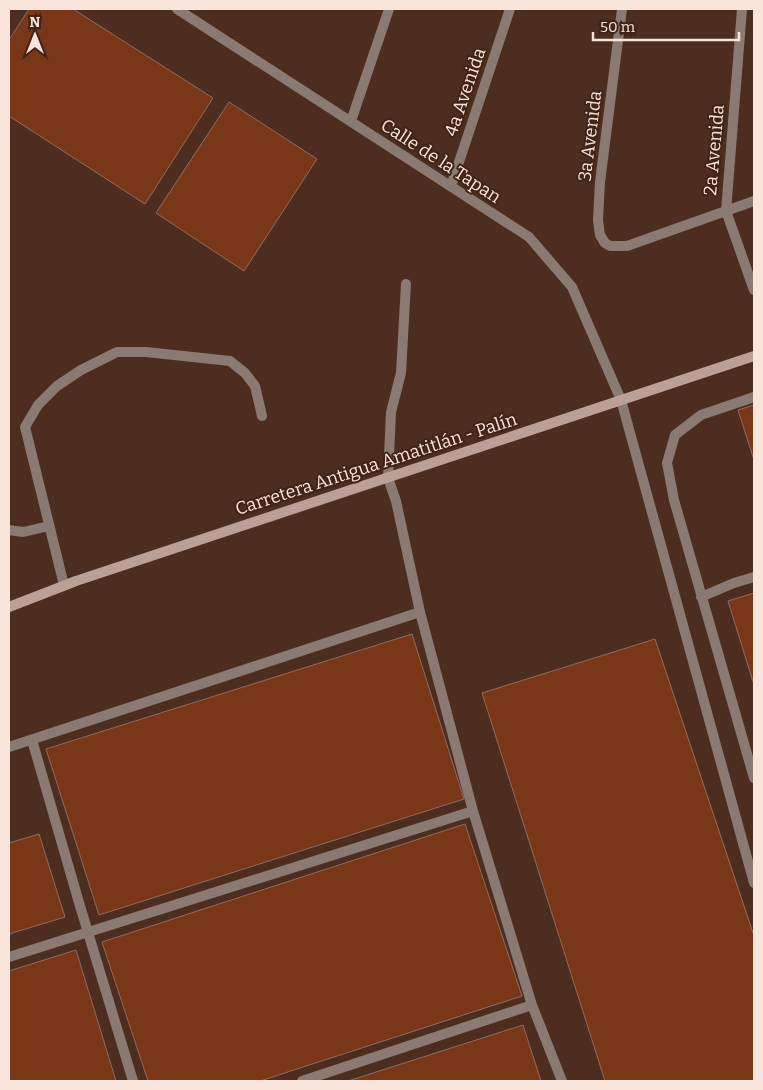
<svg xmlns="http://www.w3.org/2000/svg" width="763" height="1090" viewBox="0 0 763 1090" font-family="Bitter,serif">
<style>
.building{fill:#7a3718;stroke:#8f6d5e}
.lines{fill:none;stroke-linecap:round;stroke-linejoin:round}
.lane{stroke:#8a7a73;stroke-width:10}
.street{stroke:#8a7a73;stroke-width:10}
.secondary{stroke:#baa096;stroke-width:10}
.labels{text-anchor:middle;stroke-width:4;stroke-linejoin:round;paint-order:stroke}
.street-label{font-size:18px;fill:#f9e5dc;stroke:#412317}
</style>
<rect width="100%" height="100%" fill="#4c2d20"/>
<!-- building -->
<path class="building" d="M 29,9 L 73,9 L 213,98 L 145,204 L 9,116 L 9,40 Z
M 229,102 L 317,159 L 244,271 L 156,213 Z
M 754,405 L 754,460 L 738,410 Z
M 754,593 L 754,685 L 728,601 Z
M 412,634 L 464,799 L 99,915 L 46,749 Z
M 655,639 L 754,936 L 754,1081 L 605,1081 L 482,693 Z
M 465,824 L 522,996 L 260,1081 L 148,1081 L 102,942 Z
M 39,834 L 65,917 L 9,934 L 9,843 Z
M 76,950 L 116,1081 L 9,1081 L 9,971 Z
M 523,1025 L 541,1081 L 348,1081 Z"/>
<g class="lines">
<!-- lane -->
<path class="lane" d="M 406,284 L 401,373 L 391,412 L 388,478 L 396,501 L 420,612 L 473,811 L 532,1005 L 562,1081
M 754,397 L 701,415 L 675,435 L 667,463 L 674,500 L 754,778
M 621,400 L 754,883
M 9,530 L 23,532 L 49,526
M 64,585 L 25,427 L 38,405 L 57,386 L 81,370 L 117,352 L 146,352 L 230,361 L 245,373 L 255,386 L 262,416
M 701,597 L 734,583 L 754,577
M 32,740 L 80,906 L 133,1081
M 9,747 L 420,612
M 9,957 L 473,811
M 302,1081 L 532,1005"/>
<!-- street -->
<path class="street" d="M 177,9 L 529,237 L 572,287 L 621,400
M 622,9 L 600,182 L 598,220 L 600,235 L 605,243 L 610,246 L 627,246 L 754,201
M 742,9 L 726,211 L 754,290
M 351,121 L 389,9
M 451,186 L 510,9"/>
<!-- secondary -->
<path class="secondary" d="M 9,607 L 76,581 L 754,356"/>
</g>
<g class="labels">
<!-- street labels -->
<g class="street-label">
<text transform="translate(465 92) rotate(-71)" y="6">4a Avenida</text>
<text transform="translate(590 136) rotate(-83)" y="6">3a Avenida</text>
<text transform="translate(714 150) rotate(-85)" y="6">2a Avenida</text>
<text transform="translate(441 161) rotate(33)" y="6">Calle de la Tapan</text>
<text transform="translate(376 464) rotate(-18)" y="6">Carretera Antigua Amatitlán - Palín</text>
</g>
</g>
<!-- border -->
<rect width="763" height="1090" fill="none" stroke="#f9e5dc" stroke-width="20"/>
<!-- north arrow -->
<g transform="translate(35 35)" stroke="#412317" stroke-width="4" paint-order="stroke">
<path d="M0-4L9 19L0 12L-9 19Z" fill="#f9e5dc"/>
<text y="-8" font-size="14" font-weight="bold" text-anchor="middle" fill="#f9e5dc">N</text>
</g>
<!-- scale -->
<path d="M593 32v8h146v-8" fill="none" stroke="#f9e5dc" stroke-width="2.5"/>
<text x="600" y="32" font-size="15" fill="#f9e5dc" stroke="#412317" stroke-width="4" paint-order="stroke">50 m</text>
</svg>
